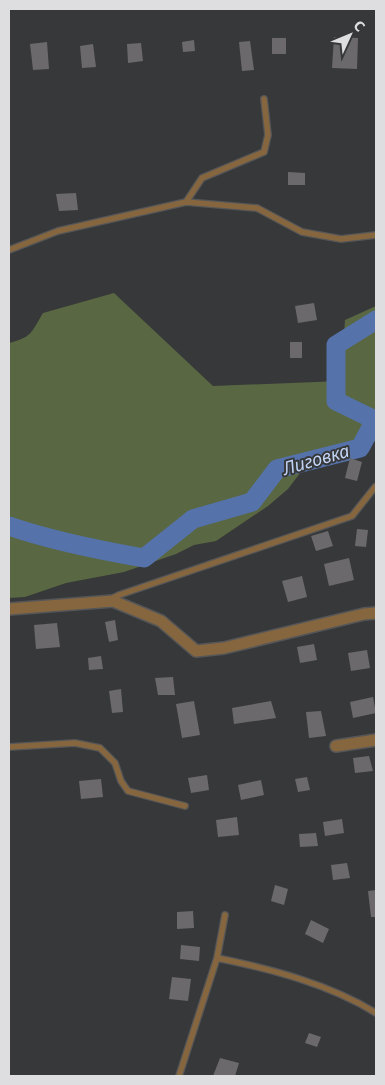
<svg xmlns="http://www.w3.org/2000/svg" width="385" height="1085" viewBox="0 0 385 1085" font-family="'Noto Sans',sans-serif">
<style>
.green{fill:#596742}
.lines{fill:none;stroke-linecap:round;stroke-linejoin:round}
.river{stroke:#5573aa;stroke-width:19}
.building{fill:#6b696b}
.lane-casing{stroke:#555658;stroke-width:8}
.street-casing{stroke:#555658;stroke-width:14}
.lane{stroke:#86663f;stroke-width:5.5}
.street{stroke:#86663f;stroke-width:11}
.labels{text-anchor:middle;stroke-width:4;stroke-linejoin:round;paint-order:stroke}
.water-label{font-size:18px;font-style:italic;fill:#c2d4f5;stroke:#37383a}
</style>
<rect width="100%" height="100%" fill="#37383a"/>
<!-- green -->
<path class="green" d="M 114,293 L 213,386 L 341,381 L 345,320 L 376,306 L 376,440 L 370,446 L 326,447 L 313,456 L 288,489 L 268,506 L 216,541 L 194,545 L 176,554 L 124,572 L 66,583 L 25,597 L 9,598 L 9,343 C 32,337 31,333 43,313 Z"/>
<g class="lines">
<!-- river -->
<path class="river" d="M 9,526 C 52,541 98,550 144,558 L 193,519 L 252,502 L 277,469 L 360,448 L 375,420 L 336,401 L 336,345 L 376,320"/>
</g>
<!-- building -->
<path class="building" d="M 334,37 L 358,38 L 357,69 L 332,68 Z
M 272,38 L 286,38 L 286,54 L 272,54 Z
M 194,40 L 195,51 L 183,52 L 182,42 Z
M 250,41 L 254,70 L 242,71 L 239,42 Z
M 47,42 L 49,69 L 33,70 L 30,44 Z
M 141,43 L 143,61 L 128,63 L 127,44 Z
M 93,44 L 96,67 L 82,68 L 80,46 Z
M 288,172 L 305,173 L 305,185 L 288,185 Z
M 76,193 L 78,210 L 59,211 L 56,194 Z
M 314,303 L 317,320 L 298,323 L 295,306 Z
M 290,342 L 302,342 L 302,358 L 290,358 Z
M 350,458 L 362,462 L 357,481 L 345,478 Z
M 357,529 L 368,530 L 366,547 L 355,546 Z
M 328,531 L 333,546 L 316,551 L 311,536 Z
M 349,558 L 354,580 L 329,586 L 324,564 Z
M 302,576 L 307,597 L 288,602 L 282,581 Z
M 115,620 L 118,640 L 109,642 L 105,622 Z
M 57,623 L 60,647 L 36,649 L 34,625 Z
M 314,644 L 317,660 L 300,663 L 297,647 Z
M 367,650 L 370,668 L 351,671 L 348,653 Z
M 101,656 L 103,669 L 89,670 L 88,658 Z
M 173,677 L 175,695 L 158,695 L 155,678 Z
M 121,689 L 123,712 L 112,713 L 109,691 Z
M 373,697 L 376,713 L 353,718 L 350,702 Z
M 194,701 L 200,735 L 182,738 L 176,704 Z
M 271,701 L 276,718 L 234,724 L 232,708 Z
M 321,711 L 326,736 L 309,738 L 306,712 Z
M 369,756 L 373,771 L 355,773 L 353,758 Z
M 207,775 L 209,790 L 191,793 L 188,778 Z
M 307,777 L 310,790 L 298,792 L 295,779 Z
M 101,779 L 103,797 L 81,799 L 79,781 Z
M 261,780 L 264,795 L 241,800 L 238,785 Z
M 237,817 L 239,835 L 218,837 L 216,820 Z
M 342,819 L 344,833 L 325,836 L 323,822 Z
M 316,833 L 318,846 L 300,847 L 299,834 Z
M 347,863 L 350,878 L 333,880 L 331,865 Z
M 275,885 L 288,889 L 284,905 L 271,901 Z
M 376,890 L 376,917 L 371,917 L 368,891 Z
M 193,911 L 194,928 L 177,929 L 177,912 Z
M 311,920 L 329,929 L 323,943 L 305,934 Z
M 181,945 L 200,947 L 199,961 L 180,959 Z
M 172,977 L 191,979 L 188,1001 L 169,999 Z
M 309,1033 L 321,1037 L 317,1047 L 305,1043 Z
M 220,1058 L 239,1063 L 235,1076 L 213,1076 Z"/>
<g class="lines">
<!-- lane casing -->
<g class="lane-casing">
<path id="lane" d="M 186,202 L 202,178 L 264,152 L 268,135 L 264,99
M 9,250 L 58,231 L 186,202 L 257,208 L 302,232 L 341,239 L 376,235
M 109,600 L 119,595 L 352,516 L 375,487
M 9,747 L 75,743 L 100,748 L 115,763 L 121,781 L 128,791 L 185,806
M 217,958 C 271,969 329,984 376,1013
M 179,1076 L 217,958 L 225,915"/>
</g>
<!-- street casing -->
<g class="street-casing">
<path id="street" d="M 9,609 L 113,601 L 161,621 L 196,651 L 224,648 L 364,614 L 376,613
M 336,746 L 376,740"/>
</g>
<!-- lane -->
<use href="#lane" class="lane"/>
<!-- street -->
<use href="#street" class="street"/>
</g>
<g class="labels">
<!-- water labels -->
<g class="water-label">
<text transform="translate(316 460) rotate(-16)" y="6">Лиговка</text>
</g>
</g>
<!-- border -->
<rect width="385" height="1085" fill="none" stroke="#dedee0" stroke-width="20"/>
<!-- north arrow -->
<g transform="translate(350 35) rotate(46)" stroke="#37383a" stroke-width="4" paint-order="stroke">
<path d="M0-4L9 19L0 12L-9 19Z" fill="#dedee0"/>
<text y="-8" font-size="14" font-weight="bold" text-anchor="middle" fill="#dedee0">С</text>
</g>
</svg>
